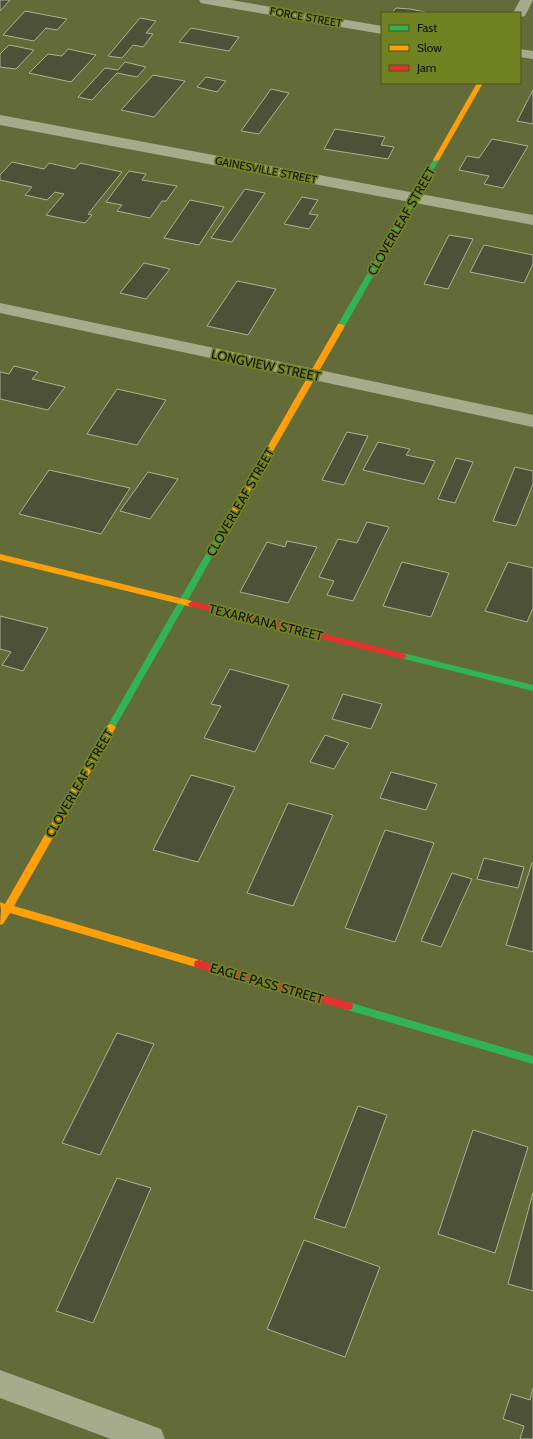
<svg xmlns="http://www.w3.org/2000/svg" width="533" height="1439" viewBox="0 0 533 1439" font-family="Cabin,sans-serif">
<style>
.building{fill:#4d5138;stroke:#acb192}
.lines{fill:none;stroke-linecap:round;stroke-linejoin:round}
.street{fill:#a6ac8b;fill-rule:evenodd}
.fast{fill:#30b455;fill-rule:evenodd}
.slow{fill:#ff9f0a;fill-rule:evenodd}
.jam{fill:#e5322d;fill-rule:evenodd}
.labels{text-anchor:middle;stroke-width:3.5;stroke-linejoin:round;paint-order:stroke}
.far-street-label{font-size:11px;fill:#111;stroke:#718223}
.street-label{font-size:13px;fill:#111;stroke:#718223}
</style>
<rect width="100%" height="100%" fill="#636c39"/>
<!-- building -->
<path class="building" d="M 0,0 L 10,0 L 0,11 Z
M 396,8 L 410,9 L 430,13 L 392,13 Z
M 25,11 L 67,19 L 57,30 L 46,28 L 34,41 L 3,35 Z
M 140,18 L 156,21 L 146,33 L 153,34 L 143,47 L 133,45 L 122,58 L 108,56 Z
M 191,28 L 239,37 L 229,51 L 179,42 Z
M 9,45 L 34,50 L 16,69 L 0,67 L 0,54 Z
M 68,49 L 96,55 L 71,82 L 29,73 L 48,54 L 62,56 Z
M 125,62 L 146,67 L 137,77 L 117,73 L 92,100 L 78,97 L 105,68 L 118,70 Z
M 153,75 L 185,81 L 154,117 L 121,110 Z
M 206,77 L 226,81 L 217,92 L 197,87 Z
M 271,89 L 289,93 L 259,134 L 241,131 Z
M 533,90 L 533,124 L 517,121 Z
M 335,129 L 385,137 L 381,145 L 394,147 L 388,159 L 324,149 Z
M 492,139 L 528,146 L 503,188 L 484,184 L 489,176 L 459,170 L 467,156 L 479,158 Z
M 12,162 L 44,169 L 49,163 L 75,169 L 80,163 L 122,172 L 88,214 L 92,215 L 85,223 L 46,215 L 64,194 L 55,192 L 47,200 L 25,195 L 32,187 L 0,180 L 0,175 Z
M 129,171 L 146,174 L 142,180 L 177,186 L 166,201 L 162,201 L 150,218 L 117,211 L 122,205 L 106,202 Z
M 245,189 L 265,193 L 232,242 L 211,238 Z
M 302,197 L 318,200 L 309,214 L 318,215 L 309,229 L 284,224 Z
M 190,200 L 224,207 L 199,245 L 164,238 Z
M 449,235 L 473,239 L 448,289 L 424,284 Z
M 484,245 L 533,255 L 533,264 L 524,283 L 470,272 Z
M 144,263 L 170,269 L 146,299 L 120,293 Z
M 237,281 L 276,289 L 248,335 L 207,326 Z
M 14,366 L 38,372 L 32,379 L 65,387 L 48,410 L 0,399 L 0,372 L 9,374 Z
M 117,389 L 166,400 L 137,445 L 87,434 Z
M 347,432 L 368,436 L 344,485 L 322,480 Z
M 378,442 L 410,449 L 406,455 L 435,461 L 424,484 L 363,470 Z
M 456,458 L 473,462 L 455,503 L 438,499 Z
M 515,467 L 533,471 L 533,484 L 516,526 L 493,521 Z
M 49,470 L 130,488 L 101,534 L 19,514 Z
M 148,472 L 178,479 L 150,519 L 120,511 Z
M 367,522 L 389,527 L 353,601 L 327,595 L 334,581 L 319,577 L 338,539 L 357,543 Z
M 287,541 L 317,547 L 288,603 L 240,592 L 267,542 L 285,547 Z
M 402,562 L 449,573 L 431,617 L 383,606 Z
M 508,562 L 533,568 L 533,608 L 527,622 L 485,611 Z
M 0,616 L 48,628 L 23,671 L 2,665 L 11,652 L 0,649 Z
M 230,669 L 289,685 L 255,752 L 204,738 L 221,706 L 211,704 Z
M 343,694 L 382,704 L 371,729 L 332,719 Z
M 325,735 L 349,743 L 334,769 L 310,762 Z
M 391,772 L 437,784 L 426,810 L 380,798 Z
M 191,775 L 235,787 L 198,862 L 153,850 Z
M 288,803 L 333,815 L 293,906 L 247,893 Z
M 385,830 L 434,843 L 395,942 L 345,928 Z
M 484,858 L 524,867 L 518,888 L 477,879 Z
M 532,863 L 533,863 L 533,952 L 506,945 Z
M 452,873 L 472,879 L 441,947 L 421,941 Z
M 117,1033 L 154,1044 L 100,1155 L 62,1143 Z
M 358,1106 L 387,1115 L 345,1228 L 314,1218 Z
M 473,1130 L 528,1147 L 495,1253 L 438,1234 Z
M 117,1178 L 151,1188 L 93,1323 L 56,1311 Z
M 533,1193 L 533,1291 L 508,1284 Z
M 304,1240 L 380,1267 L 345,1357 L 267,1329 Z
M 533,1388 L 533,1439 L 520,1439 L 524,1426 L 503,1419 L 511,1394 L 530,1400 Z"/>
<g class="lines">
<!-- street -->
<path class="street" d="M 199,0 L 231,0 L 382,26 L 382,34 L 206,4 L 201,3 Z
M 520,0 L 533,0 L 525,16 L 520,17 L 520,13 L 513,13 Z
M 520,49 L 533,51 L 533,59 L 520,57 Z
M 0,115 L 533,215 L 533,225 L 0,125 Z
M 0,303 L 533,415 L 533,427 L 0,313 Z
M 0,1370 L 161,1429 L 165,1439 L 111,1439 L 0,1398 Z"/>
<!-- fast -->
<path class="fast" d="M 436,158 L 439,160 L 345,326 L 341,328 L 338,328 L 337,326 L 433,160 Z
M 234,509 L 238,512 L 114,729 L 108,729 L 106,727 L 108,725 L 230,512 Z
M 403,653 L 533,685 L 533,691 L 400,658 L 399,656 Z
M 348,1002 L 533,1056 L 533,1064 L 344,1009 L 343,1006 L 344,1003 Z"/>
<!-- slow -->
<path class="slow" d="M 477,83 L 483,83 L 439,160 L 434,161 L 433,160 Z
M 338,324 L 341,324 L 345,326 L 238,512 L 234,515 L 231,514 L 230,512 Z
M 0,554 L 192,601 L 196,604 L 192,607 L 0,560 Z
M 111,724 L 116,727 L 14,906 L 199,960 L 203,961 L 204,964 L 203,967 L 199,968 L 10,913 L 3,924 L 0,925 L 1,910 L 0,902 L 5,904 L 108,725 Z"/>
<!-- jam -->
<path class="jam" d="M 192,601 L 403,653 L 407,656 L 403,659 L 189,606 L 188,604 Z
M 199,960 L 348,1002 L 352,1003 L 353,1006 L 352,1009 L 348,1010 L 195,967 L 194,964 L 195,961 Z"/>
</g>
<g class="labels">
<!-- far-street labels -->
<g class="far-street-label">
<text transform="translate(306 17) rotate(10)" y="4">FORCE STREET</text>
<text transform="translate(266 170) rotate(11)" y="4">GAINESVILLE STREET</text>
</g>
<!-- street labels -->
<g class="street-label">
<text transform="translate(401 221) rotate(-60)" y="5">CLOVERLEAF STREET</text>
<text transform="translate(266 365) rotate(12)" y="5">LONGVIEW STREET</text>
<text transform="translate(240 502) rotate(-60)" y="5">CLOVERLEAF STREET</text>
<text transform="translate(266 622) rotate(14)" y="5">TEXARKANA STREET</text>
<text transform="translate(79 783) rotate(-60)" y="5">CLOVERLEAF STREET</text>
<text transform="translate(267 983) rotate(16)" y="5">EAGLE PASS STREET</text>
</g>
</g>
<!-- legend -->
<rect x="381" y="12" width="140" height="72" fill="#718223" stroke="#4b551c"/>
<rect x="389" y="25" width="20" height="6" fill="#30b455" stroke="#4b551c"/>
<text x="417" y="32" font-size="12" fill="#111111">Fast</text>
<rect x="389" y="45" width="20" height="6" fill="#ff9f0a" stroke="#4b551c"/>
<text x="417" y="52" font-size="12" fill="#111111">Slow</text>
<rect x="389" y="65" width="20" height="6" fill="#e5322d" stroke="#4b551c"/>
<text x="417" y="72" font-size="12" fill="#111111">Jam</text>
</svg>
